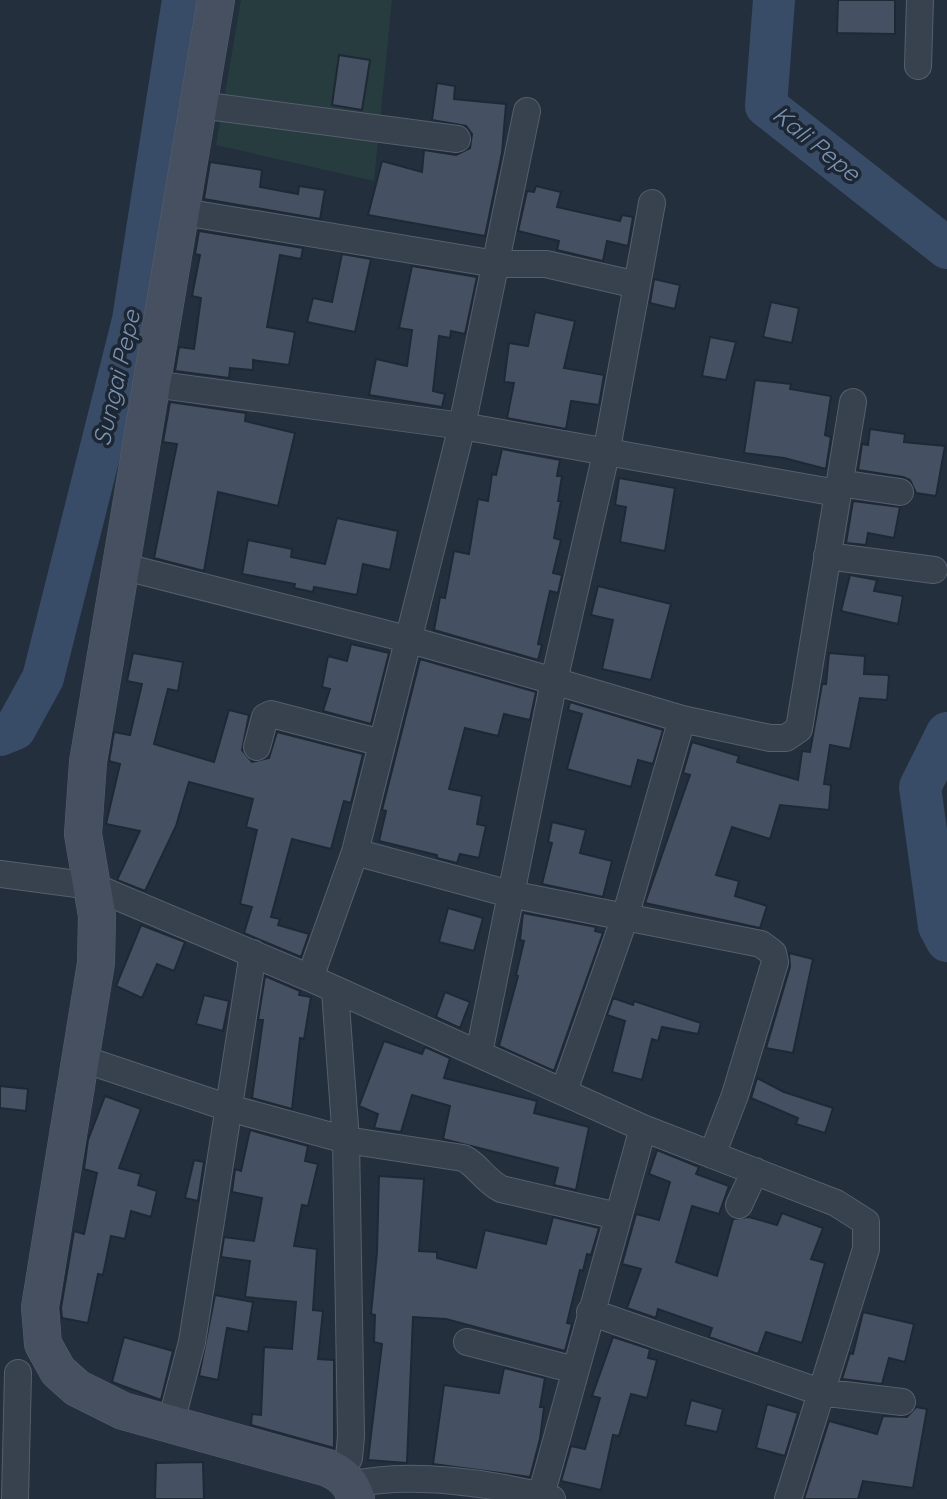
<svg xmlns="http://www.w3.org/2000/svg" width="947" height="1499" viewBox="0 0 947 1499" font-family="Quicksand,sans-serif">
<style>
.green{fill:#263c3f}
.lines{fill:none;stroke-linecap:round;stroke-linejoin:round}
.river{stroke:#394c67;stroke-width:42}
.building{fill:#455162;stroke:#1f2835;stroke-width:2}
.minor-casing{stroke:#565f6c;stroke-width:28}
.secondary-casing{stroke:#565f6c;stroke-width:38}
.minor{stroke:#38414e;stroke-width:26}
.secondary{stroke:#465061;stroke-width:37}
.labels{text-anchor:middle;stroke-width:7;stroke-linejoin:round;paint-order:stroke}
.water-label{font-size:24px;font-style:italic;fill:#7c92b1;stroke:#1d2633}
</style>
<rect width="100%" height="100%" fill="#242f3e"/>
<!-- green -->
<path class="green" d="M 241,0 L 392,0 L 374,181 L 216,145 Z"/>
<g class="lines">
<!-- river -->
<path class="river" d="M 774,0 L 766,106 L 947,248
M 947,733 L 920,787 L 939,926 L 947,941
M 0,735 L 15,729 L 43,678 L 133,320 L 183,0"/>
</g>
<!-- building -->
<path class="building" d="M 838,0 L 895,0 L 895,34 L 837,33 Z
M 339,55 L 370,60 L 362,110 L 332,105 Z
M 437,83 L 455,86 L 454,99 L 506,104 L 502,153 L 485,236 L 368,215 L 382,161 L 422,172 L 424,150 L 456,155 L 470,148 L 472,134 L 466,126 L 432,120 Z
M 210,162 L 262,170 L 260,187 L 298,194 L 299,186 L 325,190 L 320,219 L 204,199 Z
M 536,186 L 561,192 L 557,207 L 620,221 L 622,215 L 633,217 L 628,246 L 607,241 L 603,261 L 557,250 L 559,241 L 518,231 L 527,191 L 534,192 Z
M 199,231 L 303,248 L 301,259 L 280,255 L 267,327 L 295,332 L 289,365 L 253,360 L 253,370 L 230,368 L 229,378 L 175,371 L 179,347 L 194,349 L 201,298 L 192,296 L 200,255 L 195,254 Z
M 342,254 L 371,259 L 355,332 L 307,322 L 313,298 L 332,302 Z
M 412,266 L 477,277 L 465,334 L 451,331 L 450,338 L 439,336 L 433,391 L 445,394 L 442,407 L 369,395 L 376,359 L 407,366 L 412,330 L 399,328 Z
M 654,279 L 680,285 L 675,309 L 650,303 Z
M 771,302 L 799,308 L 792,343 L 763,337 Z
M 535,312 L 575,321 L 564,368 L 604,375 L 599,405 L 571,401 L 566,429 L 507,418 L 514,383 L 504,382 L 509,343 L 528,346 Z
M 710,337 L 736,342 L 726,380 L 702,376 Z
M 755,380 L 791,384 L 790,389 L 831,396 L 825,435 L 831,437 L 826,469 L 784,458 L 744,453 Z
M 170,402 L 246,413 L 245,421 L 295,433 L 278,506 L 218,492 L 204,571 L 154,558 L 177,444 L 163,442 Z
M 870,429 L 905,434 L 904,442 L 945,446 L 936,496 L 916,493 L 910,480 L 903,477 L 858,470 L 862,444 L 868,445 Z
M 502,449 L 560,460 L 557,476 L 562,476 L 558,501 L 561,501 L 554,538 L 561,540 L 553,573 L 562,575 L 558,593 L 550,591 L 538,644 L 542,645 L 538,660 L 434,630 L 440,597 L 445,598 L 454,551 L 469,554 L 478,499 L 488,501 L 492,474 L 496,475 Z
M 619,478 L 675,488 L 665,551 L 620,542 L 626,507 L 615,505 Z
M 853,501 L 900,507 L 894,538 L 868,533 L 866,545 L 846,543 Z
M 337,518 L 398,531 L 390,570 L 363,564 L 357,595 L 314,587 L 313,592 L 294,588 L 295,584 L 242,574 L 248,540 L 292,549 L 291,557 L 325,564 Z
M 850,575 L 877,580 L 874,591 L 903,596 L 898,624 L 841,611 Z
M 598,586 L 671,604 L 651,680 L 602,669 L 613,620 L 591,615 Z
M 351,644 L 389,653 L 371,724 L 323,711 L 330,689 L 322,687 L 328,656 L 347,661 Z
M 133,653 L 183,662 L 178,691 L 168,689 L 154,744 L 214,762 L 229,710 L 249,715 L 242,750 L 252,762 L 269,758 L 277,732 L 363,754 L 351,803 L 344,801 L 331,849 L 292,839 L 271,917 L 280,919 L 278,925 L 309,934 L 301,957 L 244,933 L 252,907 L 240,904 L 257,830 L 246,827 L 253,799 L 189,782 L 176,826 L 145,891 L 117,880 L 140,831 L 106,824 L 120,764 L 109,761 L 114,732 L 130,735 L 142,684 L 127,681 Z
M 829,653 L 865,656 L 864,674 L 889,675 L 887,700 L 860,698 L 850,749 L 830,745 L 824,784 L 831,785 L 829,810 L 780,805 L 770,839 L 732,827 L 716,875 L 739,881 L 735,896 L 767,906 L 760,928 L 645,903 L 690,775 L 683,773 L 692,742 L 739,756 L 737,762 L 798,780 L 802,751 L 810,752 L 822,684 L 826,684 Z
M 420,659 L 536,692 L 530,720 L 504,714 L 498,736 L 465,728 L 449,789 L 482,796 L 477,824 L 486,826 L 479,858 L 460,854 L 457,863 L 437,858 L 437,855 L 379,841 L 386,811 L 382,810 Z
M 570,702 L 663,730 L 653,764 L 638,760 L 631,787 L 567,769 L 582,714 L 568,710 Z
M 552,822 L 586,830 L 580,853 L 612,861 L 603,897 L 542,884 L 552,843 L 548,842 Z
M 448,908 L 483,918 L 474,951 L 439,942 Z
M 523,913 L 596,927 L 595,931 L 603,933 L 554,1071 L 499,1046 L 518,976 L 516,975 L 524,941 L 520,940 Z
M 141,925 L 185,942 L 174,971 L 157,964 L 142,998 L 116,986 Z
M 789,953 L 813,959 L 793,1053 L 766,1048 L 790,967 Z
M 265,976 L 300,991 L 299,995 L 311,997 L 304,1039 L 300,1038 L 292,1109 L 252,1098 L 263,1020 L 258,1020 Z
M 445,992 L 470,1002 L 460,1028 L 436,1017 Z
M 204,995 L 229,1001 L 223,1031 L 196,1024 Z
M 613,998 L 633,1005 L 634,1001 L 701,1023 L 698,1034 L 662,1027 L 658,1041 L 652,1039 L 642,1080 L 612,1072 L 625,1021 L 607,1015 Z
M 384,1041 L 422,1054 L 425,1047 L 450,1058 L 444,1078 L 537,1101 L 534,1113 L 589,1127 L 576,1190 L 554,1185 L 558,1168 L 443,1139 L 450,1106 L 412,1095 L 401,1132 L 374,1128 L 378,1114 L 359,1106 Z
M 757,1078 L 784,1092 L 833,1108 L 825,1133 L 796,1124 L 798,1118 L 751,1098 Z
M 0,1086 L 28,1089 L 26,1111 L 0,1108 Z
M 105,1096 L 141,1109 L 119,1168 L 141,1174 L 138,1185 L 157,1191 L 151,1217 L 131,1211 L 125,1239 L 111,1236 L 103,1275 L 98,1274 L 88,1323 L 62,1318 L 61,1308 L 74,1231 L 84,1234 L 97,1173 L 84,1169 L 88,1140 Z
M 250,1130 L 308,1146 L 305,1161 L 318,1164 L 308,1206 L 302,1205 L 294,1246 L 317,1249 L 313,1310 L 323,1311 L 318,1359 L 334,1360 L 334,1448 L 251,1425 L 252,1414 L 261,1415 L 264,1347 L 292,1349 L 296,1302 L 245,1297 L 250,1261 L 221,1257 L 224,1237 L 254,1241 L 262,1198 L 232,1192 L 235,1169 L 241,1171 Z
M 657,1150 L 699,1167 L 696,1174 L 729,1186 L 719,1214 L 692,1206 L 676,1262 L 717,1276 L 733,1219 L 749,1217 L 777,1225 L 782,1213 L 823,1228 L 811,1259 L 825,1263 L 802,1343 L 766,1332 L 758,1354 L 709,1337 L 712,1328 L 658,1309 L 656,1318 L 627,1308 L 641,1269 L 622,1264 L 636,1214 L 659,1220 L 670,1182 L 649,1174 Z
M 194,1160 L 204,1162 L 198,1201 L 185,1198 Z
M 379,1176 L 424,1179 L 419,1251 L 437,1252 L 437,1258 L 476,1268 L 485,1230 L 546,1244 L 553,1217 L 599,1228 L 591,1255 L 587,1254 L 583,1271 L 580,1270 L 567,1323 L 572,1324 L 565,1351 L 446,1319 L 413,1317 L 407,1463 L 368,1460 L 382,1344 L 374,1342 L 375,1315 L 371,1314 L 377,1252 Z
M 215,1295 L 253,1302 L 248,1332 L 227,1328 L 218,1380 L 199,1376 Z
M 863,1312 L 914,1324 L 905,1362 L 889,1358 L 882,1384 L 842,1379 L 850,1353 L 853,1354 Z
M 124,1337 L 173,1351 L 161,1400 L 112,1382 Z
M 613,1337 L 650,1349 L 648,1358 L 657,1360 L 647,1398 L 631,1394 L 619,1436 L 613,1435 L 601,1490 L 561,1481 L 571,1446 L 585,1449 L 600,1398 L 592,1396 Z
M 504,1368 L 545,1378 L 540,1407 L 544,1407 L 540,1439 L 530,1477 L 433,1464 L 444,1385 L 499,1393 Z
M 691,1400 L 723,1409 L 717,1432 L 685,1425 Z
M 767,1404 L 798,1413 L 785,1456 L 756,1448 Z
M 916,1407 L 927,1409 L 913,1488 L 863,1481 L 858,1499 L 804,1499 L 829,1421 L 877,1434 L 883,1416 L 907,1417 Z
M 203,1462 L 204,1499 L 155,1499 L 156,1463 Z"/>
<g class="lines">
<!-- minor casing -->
<g class="minor-casing">
<path id="minor" d="M 918,66 L 920,0
M 200,105 L 457,139
M 637,285 L 652,203
M 153,384 L 462,426 L 527,111
M 839,483 L 900,492
M 827,556 L 934,570
M 121,566 L 407,639 L 554,681 L 606,454 L 637,285 L 546,264 L 496,264 L 183,212
M 257,747 L 265,717 L 271,714 L 382,743
M 355,852 L 510,894 L 625,917 L 682,719 L 770,738 L 786,738 L 799,729 L 853,402
M 0,874 L 92,886 L 310,978 L 643,1128 L 836,1203 L 866,1222 L 866,1249 L 788,1499
M 310,978 L 355,852 L 462,426 L 837,493
M 335,991 L 346,1140 L 351,1436 L 349,1458 L 341,1474
M 479,1053 L 554,681 L 682,719
M 80,1058 L 229,1108 L 346,1140 L 463,1158 C 478,1165 483,1179 501,1189 L 617,1216
M 564,1091 L 625,917 L 761,944 L 773,953 L 775,962 L 735,1095 L 712,1155
M 739,1205 L 755,1171
M 590,1312 L 820,1392 L 902,1402
M 467,1342 L 575,1370
M 170,1426 L 192,1342 L 253,953
M 351,1485 C 408,1471 495,1483 552,1499
M 15,1499 L 18,1373
M 540,1499 L 643,1128"/>
</g>
<!-- secondary casing -->
<g class="secondary-casing">
<path id="secondary" d="M 216,0 L 88,762 L 83,834 L 97,916 L 96,963 L 40,1307 L 43,1344 L 58,1371 L 77,1388 L 123,1411 L 328,1468 C 343,1475 351,1483 356,1499"/>
</g>
<!-- minor -->
<use href="#minor" class="minor"/>
<!-- secondary -->
<use href="#secondary" class="secondary"/>
</g>
<g class="labels">
<!-- water labels -->
<g class="water-label">
<text transform="translate(816 144) rotate(39)" y="8">Kali Pepe</text>
<text transform="translate(117 378) rotate(-77)" y="8">Sungai Pepe</text>
</g>
</g>
</svg>
